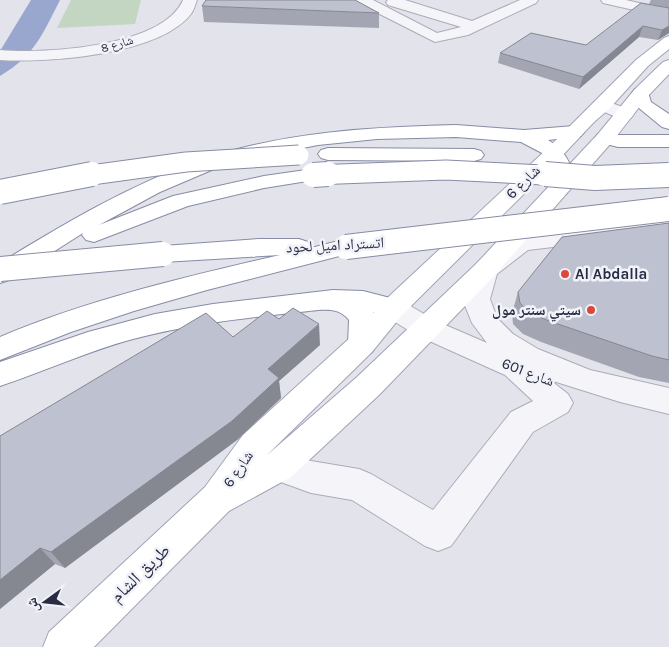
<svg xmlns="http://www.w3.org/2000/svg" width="669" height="647" viewBox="0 0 669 647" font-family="Karla,'Noto Naskh Arabic',sans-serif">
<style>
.green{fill:#c3d6c2}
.water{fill:#99a7cf}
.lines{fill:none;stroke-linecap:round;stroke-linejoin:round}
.minor-casing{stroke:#aaacb9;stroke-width:2}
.major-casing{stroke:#a0a4b8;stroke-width:2}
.highway-casing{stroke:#878ca4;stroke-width:2}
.minor{fill:#f5f5f9;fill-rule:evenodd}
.major{fill:#fff;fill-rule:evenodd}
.highway{fill:#fff;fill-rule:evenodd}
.highway-bridge-far1-casing{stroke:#878ca4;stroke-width:21;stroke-linecap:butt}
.highway-bridge-casing{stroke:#878ca4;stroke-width:26;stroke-linecap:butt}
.highway-bridge-far1{stroke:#fff;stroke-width:19}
.highway-bridge{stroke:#fff;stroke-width:24}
.wall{fill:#a3a6b2}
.shaded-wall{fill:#858791}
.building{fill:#bec1cf;stroke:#858791}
.poi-dot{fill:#db473c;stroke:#f2f3f8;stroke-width:2}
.labels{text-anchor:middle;stroke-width:5;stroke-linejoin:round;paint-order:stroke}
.far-street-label{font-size:12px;fill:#282c45;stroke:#f2f3f8}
.street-label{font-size:15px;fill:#282c45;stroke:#f2f3f8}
.poi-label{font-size:15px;font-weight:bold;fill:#282c45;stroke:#f2f3f8;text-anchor:start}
.near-street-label{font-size:18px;fill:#282c45;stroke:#f2f3f8}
</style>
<rect width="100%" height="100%" fill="#e2e3eb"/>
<!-- green -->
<path class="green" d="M 71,0 L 141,0 L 135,24 L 57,28 Z"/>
<!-- water -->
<path class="water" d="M 31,0 L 60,0 C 42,35 35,55 0,76 L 0,51 Z"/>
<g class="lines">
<!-- minor casing -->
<g class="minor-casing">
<path id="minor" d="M 183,0 L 197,0 C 195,5 194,10 191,14 C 159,55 48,63 0,60 L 0,50 C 45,54 163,47 183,0 Z
M 356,0 L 373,0 L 437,33 L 461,27 L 388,5 L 386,2 L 388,0 L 405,0 L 472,21 L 520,0 L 538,0 L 536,3 L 468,35 L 435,42 L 358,3 Z
M 601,0 L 626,0 L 669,10 L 669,18 L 603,3 Z
M 603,100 L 631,110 L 634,114 L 631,118 L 625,119 L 619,118 L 597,109 L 594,105 L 597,101 Z
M 669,219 L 669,233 L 528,250 L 497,274 L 490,299 L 497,318 L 513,334 L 538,349 L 590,370 L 669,388 L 669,414 L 620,402 L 550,380 L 568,394 L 573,403 L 568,412 L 533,432 L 451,546 L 438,551 L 425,546 L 352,500 L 311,493 L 267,477 L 262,466 L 267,455 L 279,451 L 311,461 L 359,469 L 371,474 L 433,510 L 511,412 L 533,401 L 505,375 L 416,335 L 384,315 L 380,308 L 384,301 L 393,298 L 402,301 L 436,321 L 487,343 L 472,323 L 464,303 L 464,295 L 476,264 L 513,238 Z"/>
</g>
<!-- major casing -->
<g class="major-casing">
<path id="major" d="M 669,36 L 669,49 L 648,66 L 609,109 L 594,122 L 561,157 L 402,315 L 372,352 L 266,456 L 357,377 L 476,264 L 598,134 L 635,89 L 663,62 L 669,60 L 669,74 L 647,97 L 612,142 L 494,276 L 379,395 L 291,477 L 229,511 L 94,647 L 43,647 L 49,632 L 205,487 L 243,435 L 352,336 L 384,301 L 547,149 L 636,60 L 664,38 Z"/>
</g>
<!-- highway casing -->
<g class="highway-casing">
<path id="highway" d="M 641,88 L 647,89 L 651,102 L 669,114 L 669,129 L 662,127 L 634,104 L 632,93 L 635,89 Z
M 456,125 L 524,130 L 574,126 L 581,128 L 584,132 L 581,136 L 548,140 C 567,152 580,172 566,194 L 558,195 L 550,194 L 547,189 L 551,179 L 550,162 L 542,153 L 521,142 L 456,137 L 377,139 L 318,145 L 252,158 L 214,169 L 160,192 L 99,225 L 173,196 L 264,176 L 313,169 L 320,171 L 323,175 L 320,179 L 264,188 L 188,206 L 94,242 L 86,240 L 82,235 L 83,233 L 9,280 L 0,283 L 0,263 C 64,224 128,186 198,161 C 281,132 369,127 456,125 Z
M 605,132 L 618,135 L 669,135 L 669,147 L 618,147 L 598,142 L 595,138 L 598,134 Z
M 328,148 L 474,149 L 481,151 L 484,155 L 481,159 L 474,161 L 328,160 L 321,158 L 318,154 L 321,150 Z
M 259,239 L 299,239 L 308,242 L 311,248 L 346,239 L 355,242 L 358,247 L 355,252 L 207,290 L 134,311 L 71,332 L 0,360 L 0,337 C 90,299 186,277 280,255 L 163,262 L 154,260 L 151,254 L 154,248 L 163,246 Z
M 333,290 L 363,291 L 402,301 L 406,308 L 402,315 L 393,318 L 373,312 C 379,323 378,341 372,352 L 362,355 L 352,352 L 348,344 L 349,320 C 341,310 331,309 318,310 C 256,317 193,323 133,339 C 88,351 45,371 0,386 L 0,362 L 88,332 L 155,314 L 213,304 Z"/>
</g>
<!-- minor -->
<use href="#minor" class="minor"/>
<!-- major -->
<use href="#major" class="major"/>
<!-- highway -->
<use href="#highway" class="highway"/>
<!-- highway-bridge-far1 casing -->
<g class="highway-bridge-far1-casing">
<path id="highway-bridge-far1" d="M 313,175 L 446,170 L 563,176
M 84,176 L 186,162 L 299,155
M 652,176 L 669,175"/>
</g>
<!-- highway-bridge casing -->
<g class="highway-bridge-casing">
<path id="highway-bridge" d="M 545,174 L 595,178 L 669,175
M 313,175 L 328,174
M 0,192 L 92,174
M 346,247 L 669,209
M 0,269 L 163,254"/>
</g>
<!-- highway-bridge-far1 -->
<use href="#highway-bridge-far1" class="highway-bridge-far1"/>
<!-- highway-bridge -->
<use href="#highway-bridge" class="highway-bridge"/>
</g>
<!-- wall -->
<path class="wall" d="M 651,0 L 669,0 L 669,33 L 658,40 L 639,37 L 579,89 L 498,63 L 500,53 L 586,45 L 667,8 L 649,4 Z
M 202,6 L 379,13 L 379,28 L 204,22 Z
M 669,223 L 669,383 L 639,377 L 541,342 L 523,334 L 513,324 L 512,313 L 518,292 Z
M 279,319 L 320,345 L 279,381 L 281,398 L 237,440 L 65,568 L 55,564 L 0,609 L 0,436 L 233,337 Z"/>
<!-- shaded-wall -->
<path class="shaded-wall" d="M 643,26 L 639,37 L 579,89 L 583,77 Z
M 669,26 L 669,33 L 658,40 L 662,30 Z
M 319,324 L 320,345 L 279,381 L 281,398 L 237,440 L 65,568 L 51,552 L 268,369 Z
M 40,548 L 55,564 L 0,609 L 0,580 Z"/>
<!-- building -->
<path class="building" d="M 206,0 L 355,0 L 379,13 L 202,6 Z
M 641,3 L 669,8 L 669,26 L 662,30 L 643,26 L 583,77 L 500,53 L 531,33 L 586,45 Z
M 669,223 L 669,360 L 652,356 L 549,321 L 530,313 L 520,303 L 518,292 L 562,237 Z
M 293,308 L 319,324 L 268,369 L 279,378 L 232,421 L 51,552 L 40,548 L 0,580 L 0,436 L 206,313 L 233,337 L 267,311 L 279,319 Z"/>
<!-- markers -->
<g class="poi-dot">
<circle cx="565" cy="274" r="5"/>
<circle cx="591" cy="310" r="5"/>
</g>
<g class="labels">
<!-- far-street labels -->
<g class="far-street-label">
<text transform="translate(117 44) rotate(-16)" y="4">شارع 8</text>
</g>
<!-- street labels -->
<g class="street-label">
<text transform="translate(523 182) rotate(-44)" y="5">شارع 6</text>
<text transform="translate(335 245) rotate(-3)" y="5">اتستراد اميل لحود</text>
<text transform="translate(528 372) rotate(21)" y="5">شارع 601</text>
<text transform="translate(238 469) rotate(-55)" y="5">شارع 6</text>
</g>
<!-- poi labels -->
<g class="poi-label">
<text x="575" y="279">Al Abdalla</text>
<text x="581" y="315" text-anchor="end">سيتي سنتر مول</text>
</g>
<!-- near-street labels -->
<g class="near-street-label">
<text transform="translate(140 573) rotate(-44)" y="6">طريق الشام</text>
</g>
</g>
<!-- north arrow -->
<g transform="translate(45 602) rotate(255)" stroke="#f2f3f8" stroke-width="4" paint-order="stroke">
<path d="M0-4L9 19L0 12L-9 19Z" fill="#282c45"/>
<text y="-8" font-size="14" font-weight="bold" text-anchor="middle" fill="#282c45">ش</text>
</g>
</svg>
